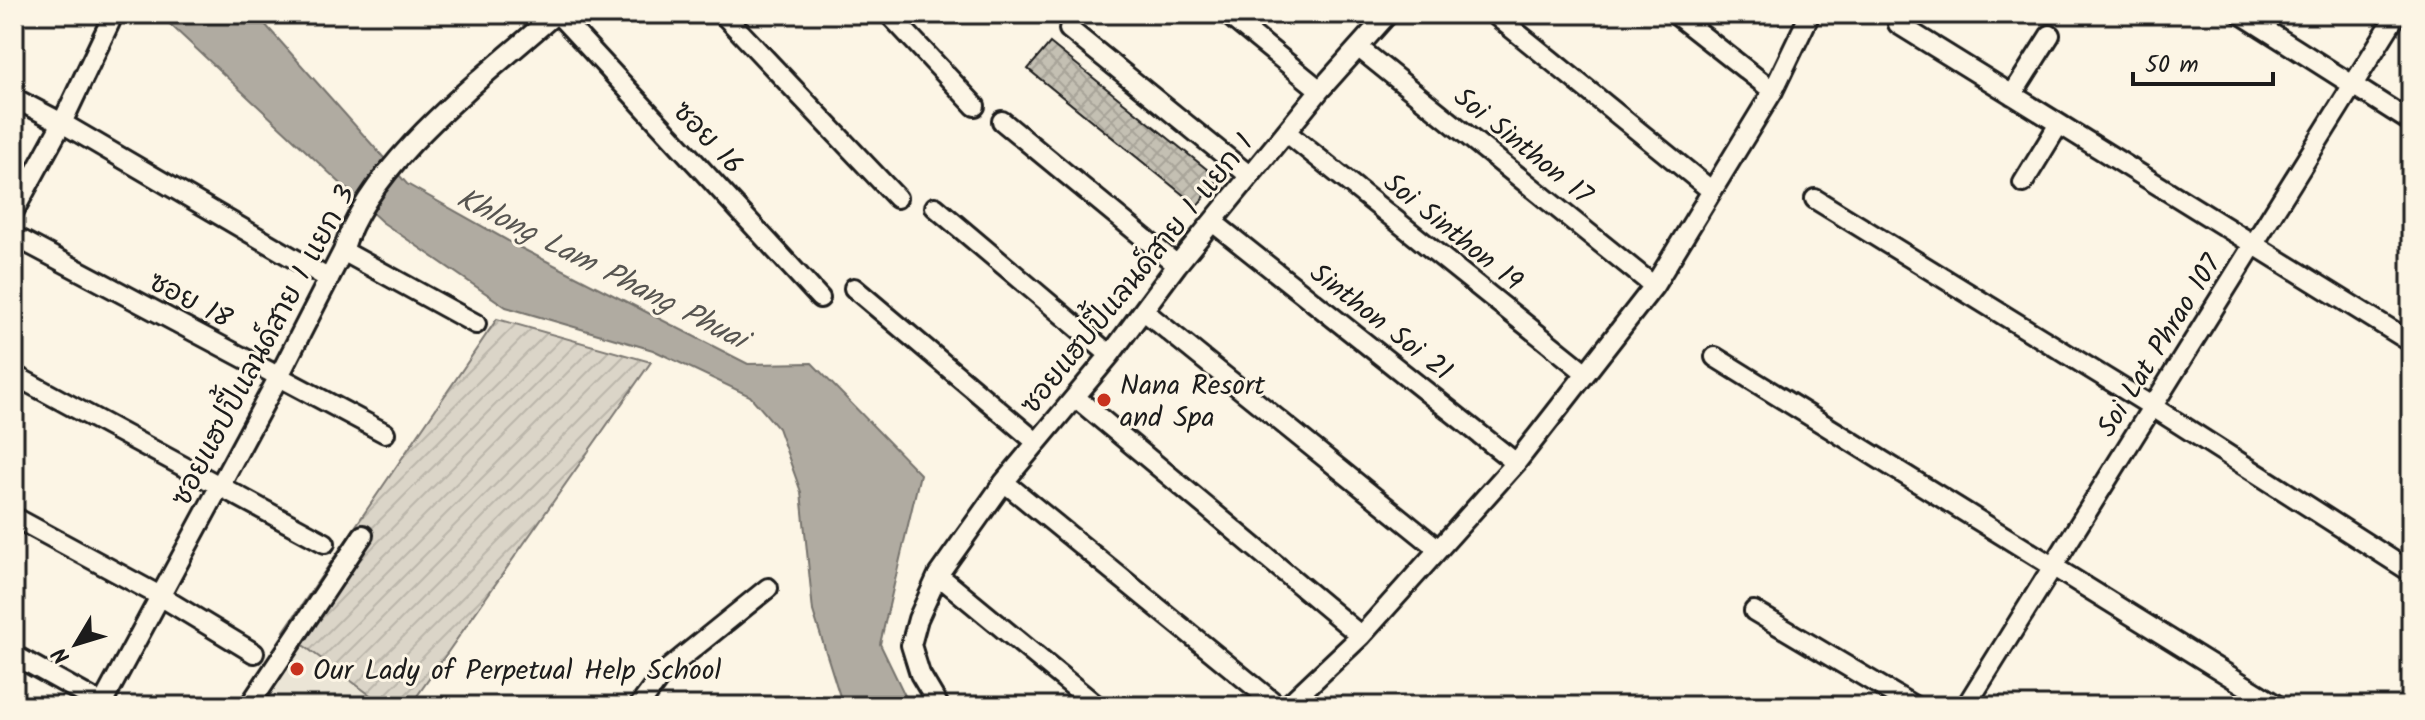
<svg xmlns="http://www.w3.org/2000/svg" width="2425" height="720" viewBox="0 0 2425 720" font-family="Kalam,'Playpen Sans Thai',sans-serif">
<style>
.built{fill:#ebe5d6}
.garden{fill:url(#garden-furrows);stroke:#7c7872;stroke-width:2}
.water{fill:#b0aba1;stroke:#75726c;stroke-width:2}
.building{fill:url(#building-cross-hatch);stroke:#1c1c1c;stroke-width:2}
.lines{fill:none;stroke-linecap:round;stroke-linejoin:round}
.minor-casing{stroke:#1c1c1c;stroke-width:24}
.minor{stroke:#fcf5e5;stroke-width:18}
.poi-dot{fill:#c8321e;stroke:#fcf5e5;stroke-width:3}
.labels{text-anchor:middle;stroke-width:6;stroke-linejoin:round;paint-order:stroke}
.street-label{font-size:28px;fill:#1c1c1c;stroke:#fcf5e5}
.poi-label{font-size:28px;fill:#1c1c1c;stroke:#fcf5e5;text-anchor:start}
.water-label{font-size:30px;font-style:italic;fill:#575551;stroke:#fcf5e5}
</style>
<defs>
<pattern id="garden-furrows" width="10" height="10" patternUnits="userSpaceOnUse" patternTransform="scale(2)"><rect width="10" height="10" fill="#dbd5c8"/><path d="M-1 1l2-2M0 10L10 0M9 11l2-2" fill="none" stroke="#bbb6ab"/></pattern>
<pattern id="building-cross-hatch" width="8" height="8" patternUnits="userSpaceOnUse" patternTransform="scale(2)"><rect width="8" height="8" fill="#c4c0b3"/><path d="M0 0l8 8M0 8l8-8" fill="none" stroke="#a8a499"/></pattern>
</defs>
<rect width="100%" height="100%" fill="#fcf5e5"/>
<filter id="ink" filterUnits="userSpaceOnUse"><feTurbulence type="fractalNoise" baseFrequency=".0125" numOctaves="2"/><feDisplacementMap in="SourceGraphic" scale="16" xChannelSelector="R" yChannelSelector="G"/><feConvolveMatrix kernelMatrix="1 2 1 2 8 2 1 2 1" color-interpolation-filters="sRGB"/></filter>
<g filter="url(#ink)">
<!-- built -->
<path class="built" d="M 284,631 L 385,706 L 234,706 Z"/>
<!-- garden -->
<path class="garden" d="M 497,319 L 651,362 L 410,706 L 385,706 L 284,631 Z"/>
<!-- water -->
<path class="water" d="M 159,14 L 256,14 L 407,184 L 519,247 L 748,364 L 812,363 L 920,474 L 880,644 L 910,706 L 843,706 L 813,611 L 801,492 L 778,428 L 750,396 L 653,350 L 506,307 L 382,222 Z"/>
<!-- building -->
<path class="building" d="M 1050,43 L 1219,179 L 1197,206 L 1028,69 Z"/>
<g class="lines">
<!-- minor casing -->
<g class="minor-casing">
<path id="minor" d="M 558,14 L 820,298
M 723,14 L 897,198
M 889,14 L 975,106
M 1227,14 L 1320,90
M 1494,14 L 1712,191
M 1675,14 L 1773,91
M 2241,14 L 2411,122
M 1898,24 L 2411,342
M 1069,29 L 1250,176
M 1359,48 L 1654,286
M 2012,95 L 2050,35
M 14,98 L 62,123 L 329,279
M 1002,121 L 1177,265
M 1286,132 L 1586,373
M 2023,183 L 2059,124
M 1815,199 L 2153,407 L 2411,572
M 935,207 L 1110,355
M 14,211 L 62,123 L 110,22
M 1214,223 L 1516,463
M 14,236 L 385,433
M 343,251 L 476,324
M 854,288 L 1035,441
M 1144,311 L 1437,548
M 1715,357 L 2278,706
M 14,375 L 325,543
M 1075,397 L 1361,636
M 1004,482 L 1278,706
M 14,517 L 160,596 L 254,653
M 938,575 L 1097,706
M 1754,611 L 1914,706
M 14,655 L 106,706
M 101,706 L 278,378 L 343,251 C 369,162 487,75 555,14
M 249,706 L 363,535
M 639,706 L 664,672 L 768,588
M 939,706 L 920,674 L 911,645 L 918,619 L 938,575 L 1004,482 L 1110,355 L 1177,265 L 1320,90 L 1388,14
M 1287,706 L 1361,636 L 1516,463 L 1654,286 L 1773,91 L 1810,14
M 1966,706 L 2397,14"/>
</g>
<!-- minor -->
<use href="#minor" class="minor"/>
</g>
</g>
<!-- markers -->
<g class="poi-dot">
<circle cx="1104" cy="400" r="8"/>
<circle cx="297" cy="669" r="8"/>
</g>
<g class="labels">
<!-- street labels -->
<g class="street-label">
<text transform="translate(709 137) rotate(47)" y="10">ซอย 16</text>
<text transform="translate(1524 145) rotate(39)" y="10">Soi Sinthon 17</text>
<text transform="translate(1454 231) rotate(39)" y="10">Soi Sinthon 19</text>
<text transform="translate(1136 273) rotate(-51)" y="10">ซอยแฮปปี้แลนด์สาย 1 แยก 1</text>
<text transform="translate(191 299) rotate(28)" y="10">ซอย 18</text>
<text transform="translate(1382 321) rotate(38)" y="10">Sinthon Soi 21</text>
<text transform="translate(262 345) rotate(-62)" y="10">ซอยแฮปปี้แลนด์สาย 1 แยก 3</text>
<text transform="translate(2158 345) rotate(-58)" y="10">Soi Lat Phrao 107</text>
</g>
<!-- poi labels -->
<g class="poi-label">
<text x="1120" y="394">Nana Resort<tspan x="1120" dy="32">and Spa</tspan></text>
<text x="313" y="679">Our Lady of Perpetual Help School</text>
</g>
<!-- water labels -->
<g class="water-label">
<text transform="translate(602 268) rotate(27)" y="10">Khlong Lam Phang Phuai</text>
</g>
</g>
<!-- margin -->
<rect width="2425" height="720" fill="none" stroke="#fcf5e5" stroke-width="48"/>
<rect x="24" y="24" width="2377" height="672" fill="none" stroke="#1c1c1c" stroke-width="3" filter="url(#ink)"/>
<!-- north arrow -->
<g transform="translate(76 644) rotate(232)" stroke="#fcf5e5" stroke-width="6" paint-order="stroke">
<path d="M0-6L14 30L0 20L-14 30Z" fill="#1c1c1c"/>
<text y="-12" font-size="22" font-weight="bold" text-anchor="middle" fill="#1c1c1c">N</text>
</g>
<!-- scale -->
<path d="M2133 72v12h140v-12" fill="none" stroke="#1c1c1c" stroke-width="4"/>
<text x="2145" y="72" font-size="24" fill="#1c1c1c" stroke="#fcf5e5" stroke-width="6" paint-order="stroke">50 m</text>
</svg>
